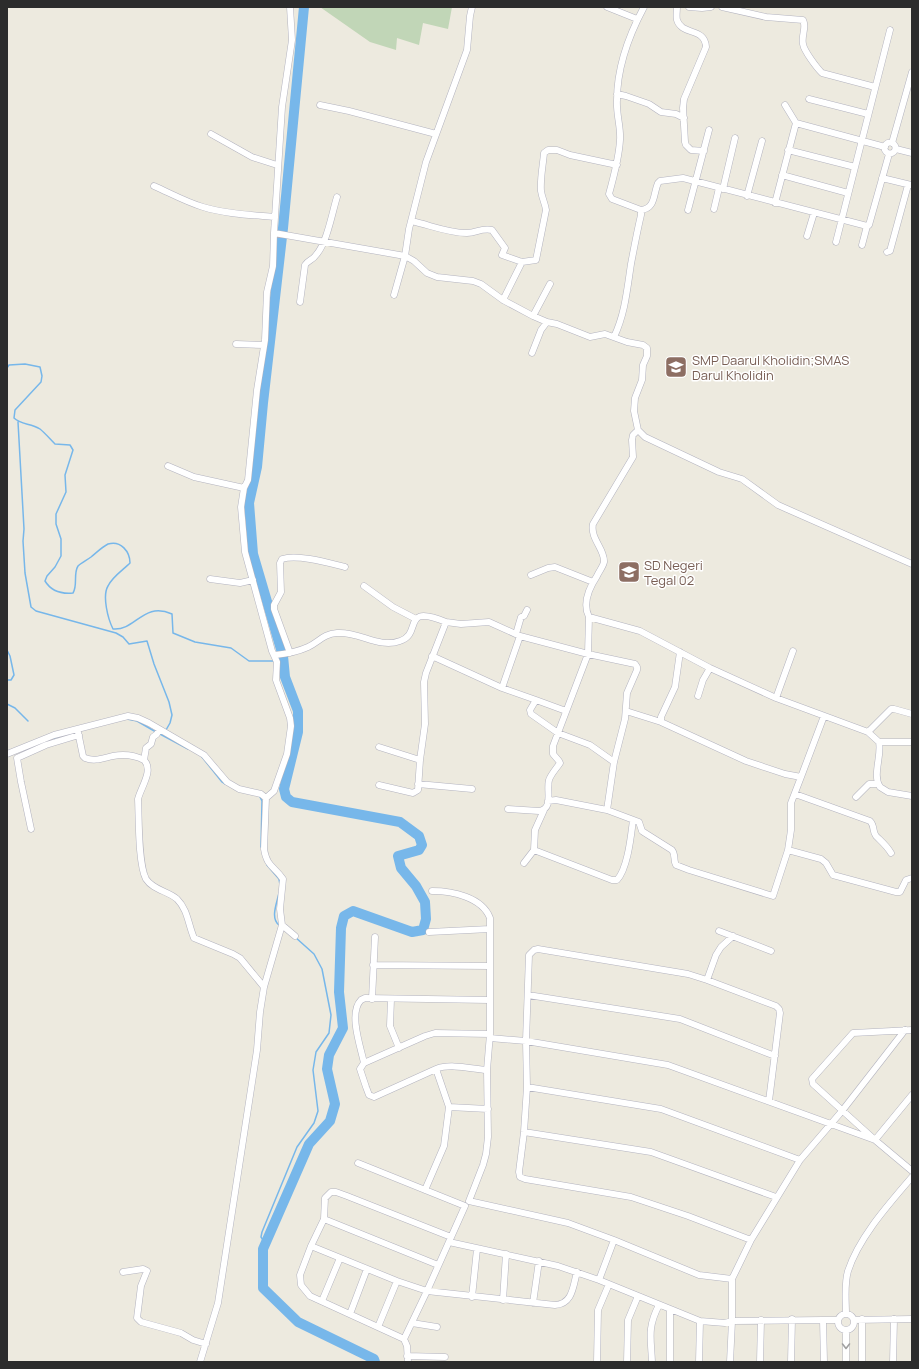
<svg xmlns="http://www.w3.org/2000/svg" width="919" height="1369" viewBox="0 0 919 1369" font-family="Manrope,sans-serif">
<style>
.cemetery{fill:#c1d6b7}
.lines{fill:none;stroke-linecap:round;stroke-linejoin:round}
.stream{stroke:#77b7ea;stroke-width:1.5}
.river{stroke:#77b7ea;stroke-width:10}
.minor-casing{stroke:#b3b3bf;stroke-width:7}
.minor{stroke:#fff;stroke-width:6}
.oneway{stroke:#a0a0a0}
.labels{text-anchor:middle;stroke-width:3;stroke-linejoin:round;paint-order:stroke}
.education-label{font-size:13px;fill:#785e54;stroke:#fff;text-anchor:start}
</style>
<rect width="100%" height="100%" fill="#edeadf"/>
<!-- cemetery -->
<path class="cemetery" d="M 320,7 L 452,7 L 448,29 L 423,23 L 419,45 L 397,38 L 396,50 L 370,42 Z"/>
<g class="lines">
<!-- stream -->
<path class="stream" d="M 7,368 L 9,365 L 25,364 L 40,367 L 42,376 L 41,382 L 15,410 L 14,418 C 21,425 31,423 40,429 C 45,433 50,439 55,444 L 70,445 L 73,450 L 65,475 L 66,492 L 56,514 L 56,524 L 61,539 L 61,556 L 55,567 L 47,576 L 45,581 C 51,591 62,594 73,593 C 78,585 73,574 78,566 C 81,563 87,560 91,557 C 96,553 102,547 108,544 C 121,540 130,552 130,563 C 123,570 112,577 108,586 C 102,596 108,619 113,629 C 136,631 143,601 172,614 L 173,633 L 195,642 L 231,648 L 249,661 L 274,661
M 18,422 L 24,529 L 23,541 L 25,573 L 31,607 L 36,611 L 116,633 L 123,637 L 129,644 L 147,641 L 154,664 L 169,702 L 172,715 L 170,723 L 166,730
M 7,650 L 10,656 L 14,675 L 11,680 L 7,680
M 7,704 L 15,708 L 28,721
M 127,719 L 137,721 L 156,732
M 160,734 L 188,749
M 54,738 L 62,736
M 202,757 L 222,782 L 225,784
M 260,797 L 262,801 L 261,847
M 267,865 L 279,879 L 280,885
M 279,893 C 277,903 270,918 279,925
M 265,1243 L 261,1237 L 262,1232 L 297,1147 L 314,1123 L 318,1111 L 313,1070 L 316,1052 L 329,1033 L 331,1015 L 322,969 L 314,954 L 295,937"/>
<!-- river -->
<path class="river" d="M 304,7 L 283,228 L 263,403 L 257,467 L 249,503 L 253,554 L 283,656 L 285,677 L 298,711 L 298,732 L 284,789 L 286,797 L 292,802 L 400,822 L 419,836 L 422,845 L 419,850 L 398,856 L 401,868 L 416,886 L 425,902 L 426,919 L 423,930 L 412,932 L 353,911 L 344,916 L 341,928 L 339,992 L 343,1028 L 329,1055 L 327,1069 L 335,1104 L 330,1121 L 309,1144 L 263,1249 L 263,1288 L 298,1322 L 374,1359 L 375,1362"/>
<!-- minor casing -->
<g class="minor-casing">
<path id="minor" d="M 607,7 L 637,19
M 644,7 C 629,35 617,68 617,100 C 616,114 621,127 620,140 C 619,158 614,176 609,194 L 612,199 L 641,210 C 656,208 653,194 658,183 L 660,181 L 683,178 L 867,226 L 869,225 L 889,154
M 677,7 C 677,11 676,16 677,20 C 682,36 705,27 706,47 L 684,99 L 683,108 L 685,142 L 686,145 L 691,150 L 704,151
M 689,7 L 702,8 L 711,7
M 722,7 L 766,17 L 803,20 C 807,27 801,36 803,44 C 804,51 817,68 822,73 L 875,87
M 617,94 L 626,96 L 649,104 L 661,112 L 676,114 L 684,118
M 809,99 L 868,114
M 320,105 L 349,111 L 436,134
M 785,105 L 796,123
M 211,134 L 252,157 L 277,165
M884.5 148a5.5 5.5 0 1 1 11 0a5.5 5.5 0 1 1-11 0Z
M 892,143 L 912,72
M 896,149 L 912,153
M 788,150 L 855,167
M 782,175 L 848,193
M 882,178 L 911,185
M 154,186 C 170,193 186,202 203,207 C 226,214 251,215 274,217
M 723,189 L 735,138
M 747,196 L 762,141
M 775,203 L 796,123 L 885,147
M 714,209 L 719,188
M 688,210 L 709,130
M 411,221 C 430,225 448,233 467,233 C 477,233 480,228 492,230 L 505,248 L 502,255 L 522,262 L 536,260 L 546,210 C 545,203 542,198 541,191 C 540,179 543,165 544,153 L 548,150 L 557,150 L 570,155 L 617,165
M 274,233 L 282,107 L 292,40 L 290,7
M 807,236 L 814,213
M 836,242 L 890,30
M 862,245 L 867,226
M 887,252 L 890,251 L 908,185
M 394,295 L 405,256 L 409,229 L 426,162 L 467,50 L 470,16 L 472,7
M 503,300 L 522,262
M 300,302 L 305,265 C 308,260 313,260 316,255 C 327,243 332,213 337,197
M 533,316 L 550,284
M 614,337 C 625,314 627,290 631,264 C 634,248 637,232 641,215 L 641,210
M 236,344 L 264,345
M 532,353 L 541,330 L 547,322
M 638,430 L 633,435 L 632,440 L 633,457 L 593,524 C 590,539 605,549 604,562 C 603,567 599,571 597,576 C 589,588 582,603 589,617 L 640,631 L 710,668 L 776,698 L 868,732 L 879,742 C 882,756 872,775 880,787 L 888,792 L 912,796
M 168,466 L 194,477 L 244,488
M 531,575 L 548,568 L 555,567 L 593,582
M 210,579 L 240,583 L 253,580
M 364,586 L 393,607 L 416,619
M 516,634 L 521,617 L 524,616 L 527,610
M 680,652 L 675,687 L 661,717 L 661,722 L 746,761 L 785,774 L 801,777 L 824,716
M 290,653 L 274,609 L 274,605 L 281,592 L 280,563 L 282,559 C 298,554 329,563 345,567
M 275,655 C 286,654 297,652 308,647 C 319,642 323,634 337,633 C 359,631 379,649 400,641 C 423,634 400,603 446,622
M 432,656 L 502,688 L 536,700 L 530,710 L 531,714 L 558,733 L 590,745 L 614,762
M 502,688 L 520,636
M 698,696 L 703,680 L 710,668
M 776,698 L 793,651
M 536,700 L 566,711
M 626,711 L 661,722
M 78,732 L 83,756 L 85,758 C 95,762 103,758 113,756 C 124,754 134,755 144,760 L 146,748 L 151,744 L 153,737 L 157,734 L 159,729
M 868,732 L 891,709 L 894,709 L 912,714
M 879,742 L 912,742
M 379,747 L 420,760
M 7,754 L 54,735 L 128,716 L 138,718 L 149,723 L 204,755 L 227,782 L 239,789 L 261,794 L 266,798
M 144,760 C 154,770 141,787 138,799 C 139,817 138,864 146,879 C 153,890 168,891 177,899 C 188,910 188,924 194,938 L 233,954 L 240,958 L 264,987
M 418,784 L 472,789
M 379,785 L 413,793 L 418,790 L 420,760 L 425,724 L 424,682 L 426,673 L 446,622 L 461,624 L 489,622 L 520,636 L 588,654 L 635,664 L 637,667 L 637,670 L 627,693 L 625,719 L 614,762 L 607,810 L 556,800 L 548,801
M 795,794 L 870,821 C 875,826 872,831 876,836 C 882,842 887,846 891,853
M 856,797 L 869,784 L 878,784
M 508,809 L 539,811 C 554,809 546,790 549,780 C 551,774 556,769 560,763 L 559,761 L 553,754 L 553,746 L 588,654 L 589,617
M 607,810 L 639,822 L 642,831 L 645,833 L 672,850 C 676,855 673,860 676,865 L 689,870 L 773,896 L 788,850 L 791,830 L 791,803 L 801,777
M 31,829 L 21,782 L 17,758 L 46,745 L 79,735
M 534,850 L 612,880 L 617,880 C 628,868 631,835 633,820
M 788,850 L 821,859 L 826,863 L 833,875 L 896,892 L 900,892 L 906,880 L 912,878
M 524,863 L 534,850 L 535,830 L 544,810
M 432,891 C 452,891 482,897 490,918 L 490,1034 L 487,1070 L 488,1137 L 486,1154 L 483,1165 L 469,1201 L 568,1223 L 614,1240 L 699,1275 L 732,1279
M 282,925 L 295,936
M 719,931 L 771,951
M 429,932 L 490,929
M 373,965 L 490,966
M 707,980 L 716,955 L 721,947 L 733,936
M 528,995 L 680,1019 L 775,1056
M 372,999 L 375,937
M 391,999 L 390,1026 L 399,1048
M 912,1030 L 853,1033 L 812,1079 L 813,1084 L 875,1140 L 912,1171
M 490,1038 L 526,1041 L 668,1065 L 875,1140 L 912,1095
M 364,1063 C 361,1048 348,1013 361,1000 L 365,998 L 489,1000
M 436,1069 L 374,1097 L 369,1095 L 366,1087 L 360,1069 L 364,1063 L 425,1036 L 435,1033 L 490,1034
M 487,1070 C 472,1069 451,1063 436,1069 L 449,1107 L 488,1109
M 527,1087 L 661,1109 L 800,1160
M 524,1132 L 651,1152 L 776,1197
M 358,1163 L 465,1206 L 427,1291 L 404,1339 L 310,1296 L 301,1285 L 300,1275 L 311,1246 L 324,1219 L 325,1198 L 331,1192 L 336,1192 L 347,1196 L 451,1237
M 425,1190 L 444,1146 L 449,1107
M 324,1219 L 438,1265
M 751,1240 L 688,1216 L 631,1197 L 525,1179 L 520,1177 L 519,1172 L 524,1132 L 527,1087 L 526,1041 L 529,955 L 534,950 L 538,949 L 688,974 L 707,980 L 776,1006 L 779,1009 L 780,1013 L 769,1101
M 449,1242 L 558,1266 L 599,1280 L 614,1240
M 311,1246 L 397,1281 L 427,1291 L 555,1305 C 573,1304 573,1286 577,1272
M 123,1272 L 143,1269 L 147,1271 L 141,1286 L 137,1318 L 141,1322 L 181,1333 L 193,1340 L 206,1344
M 599,1280 L 700,1321 L 725,1323 L 732,1321 L 823,1320 L 824,1362
M 472,1297 L 477,1249
M 503,1300 L 506,1254
M 322,1301 L 340,1258
M 533,1303 L 539,1261
M 670,1310 L 670,1362
M838 1322a8 8 0 1 1 16 0a8 8 0 1 1-16 0Z
M 350,1314 L 367,1269
M 846,1314 C 846,1301 844,1284 848,1271 C 859,1237 889,1204 912,1177
M 823,1320 L 838,1320
M 854,1320 L 912,1319
M 412,1323 L 437,1327
M 378,1327 L 397,1281
M 404,1339 L 407,1346 L 408,1362
M 407,1356 L 445,1357
M 200,1362 L 218,1303 L 257,1050 L 260,1012 L 264,987 L 282,925 L 280,909 L 283,879 C 274,866 267,867 264,849 L 266,798 L 274,791 L 287,754 L 291,726 L 290,718 L 276,680 L 277,662 L 272,651 L 245,552 L 241,507 L 244,488 L 248,480 L 257,390 L 265,340 L 267,292 L 273,266 L 274,233 L 405,256 L 414,261 L 427,273 L 437,277 L 473,281 L 481,284 L 503,300 L 533,316 L 547,322 L 557,324 L 590,337 L 605,334 L 627,342 L 643,345 L 647,348 L 647,356 L 643,365 L 642,380 L 635,398 L 634,411 L 638,430 L 645,437 L 719,472 L 742,479 L 778,505 L 787,509 L 912,564
M 597,1362 L 598,1310 L 609,1284
M 627,1362 L 628,1320 L 638,1296
M 652,1362 C 651,1338 647,1328 659,1305
M 699,1362 L 700,1321
M 730,1362 L 732,1321 L 732,1279 L 751,1240 L 800,1160 L 842,1111 L 905,1030
M 760,1362 L 761,1320
M 791,1362 L 792,1319
M 846,1362 L 846,1331
M 862,1362 L 862,1319
M 893,1362 L 894,1319"/>
</g>
<!-- minor -->
<use href="#minor" class="minor"/>
</g>
<!-- one-way arrows -->
<defs><path id="oneway-chevron" d="M-2-3.5L2.5 0L-2 3.5" fill="none" stroke-width="1.6" stroke-linecap="round" stroke-linejoin="round"/></defs>
<use class="oneway" href="#oneway-chevron" transform="translate(846 1346) rotate(90)"/>
<!-- icons -->
<defs>
<g id="school-square" transform="scale(1.15)"><rect x="-9" y="-9" width="18" height="18" rx="4" fill="#8d6e63" stroke="#fff"/><path d="M0-5L7-2L0 1L-7-2ZM-4 1L0 2.5L4 1V4Q0 6-4 4Z" fill="#fff"/></g>
</defs>
<g fill-rule="evenodd">
<use href="#school-square" x="676" y="367"/>
<use href="#school-square" x="629" y="572"/>
</g>
<g class="labels">
<!-- education labels -->
<g class="education-label">
<text x="692" y="365">SMP Daarul Kholidin;SMAS<tspan x="692" dy="15">Darul Kholidin</tspan></text>
<text x="644" y="570">SD Negeri<tspan x="644" dy="15">Tegal 02</tspan></text>
</g>
</g>
<!-- border -->
<rect width="919" height="1369" fill="none" stroke="#2c2c2c" stroke-width="16"/>
</svg>
